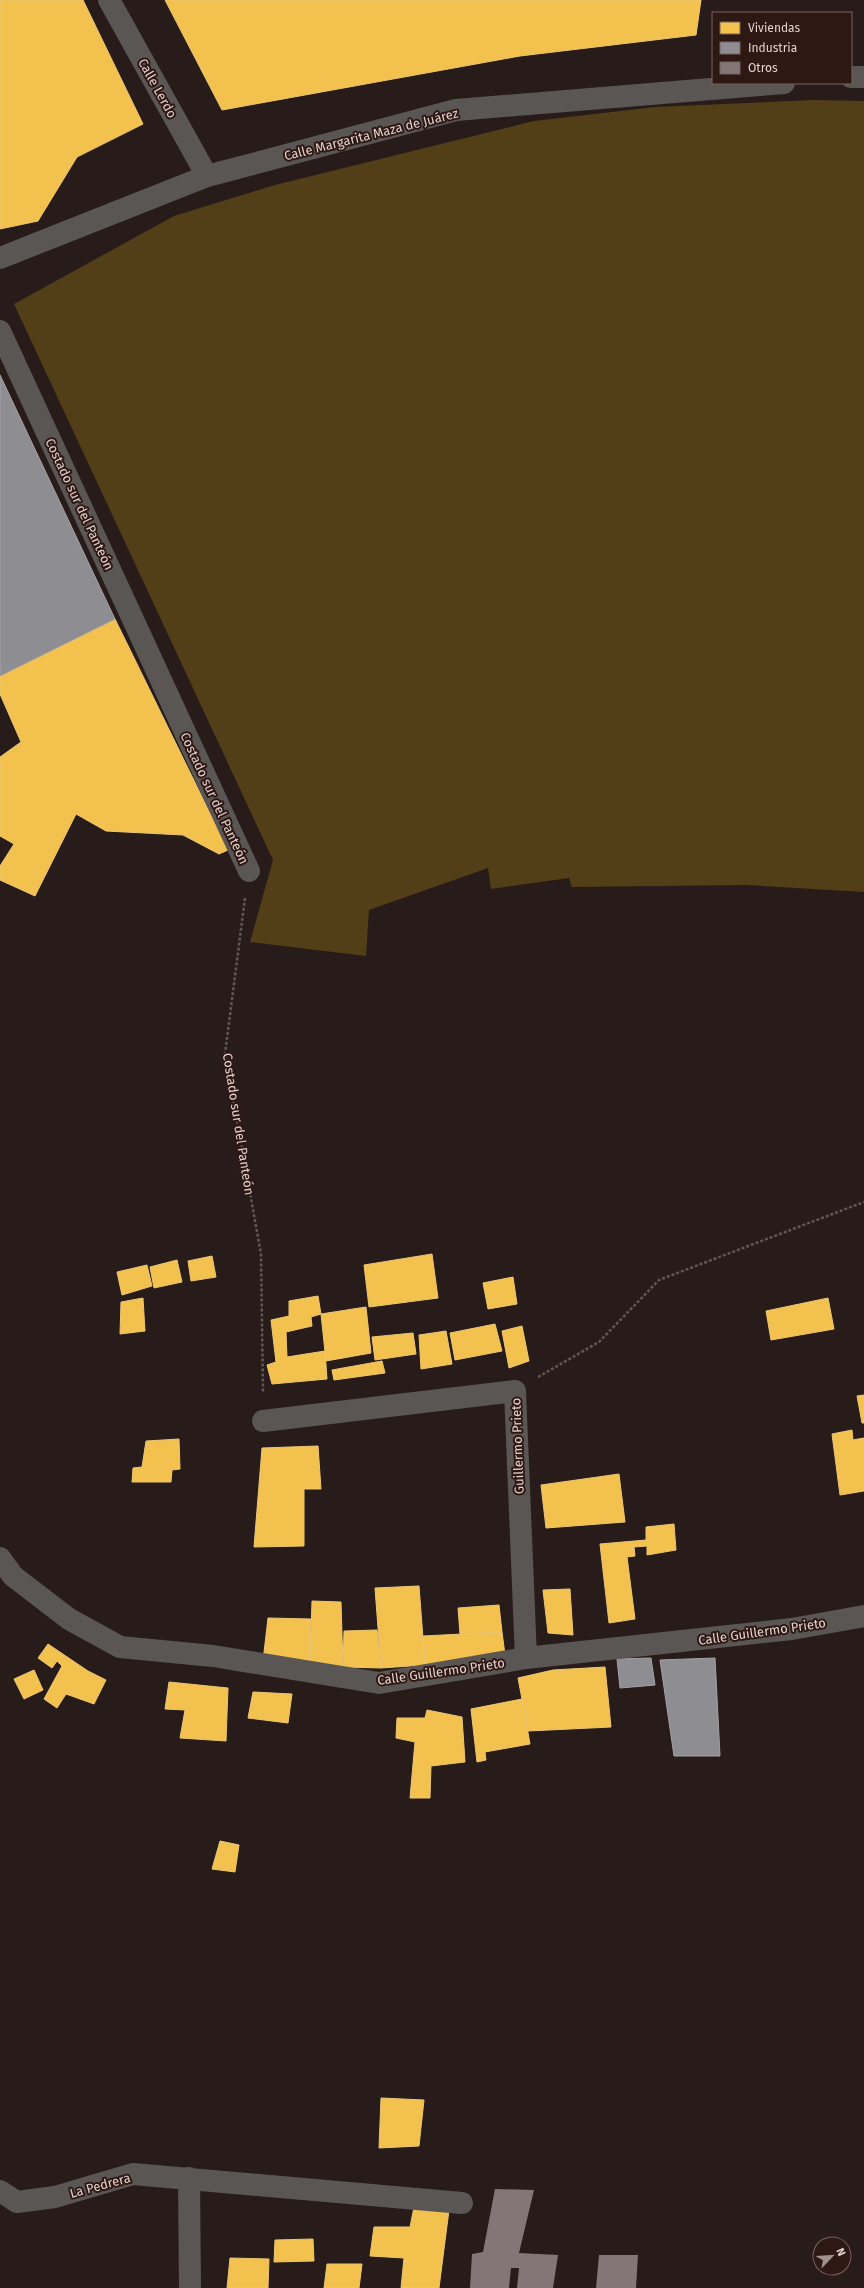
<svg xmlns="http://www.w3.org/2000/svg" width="864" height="2288" viewBox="0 0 864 2288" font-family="'Fira Sans',sans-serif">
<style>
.green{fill:#523e17}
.homes{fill:#f2c14e;stroke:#edc674}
.industry{fill:#8d8d92;stroke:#a6a1a4}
.building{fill:#827676}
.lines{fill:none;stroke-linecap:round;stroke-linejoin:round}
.path{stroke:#5e5856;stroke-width:2.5;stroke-dasharray:3 2;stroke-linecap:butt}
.street{stroke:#5a5654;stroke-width:22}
.labels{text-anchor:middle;stroke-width:4;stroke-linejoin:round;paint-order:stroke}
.street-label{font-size:13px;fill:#e2d1ce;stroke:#2e1814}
</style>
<rect width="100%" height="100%" fill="#281c1a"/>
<!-- green -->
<path class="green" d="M 815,100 L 864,101 L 864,892 L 747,885 L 572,887 L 569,878 L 491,889 L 488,868 L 369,910 L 366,956 L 250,942 L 273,860 L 14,304 L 174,216 L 275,185 L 534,121 L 655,107 Z"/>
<!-- homes -->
<path class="homes" d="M 0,0 L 83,0 L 143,124 L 77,157 L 38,221 L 0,229 Z
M 165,0 L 701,0 L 696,35 L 520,56 L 222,110 Z
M 115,619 L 228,850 L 219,854 L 183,835 L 106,831 L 76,814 L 35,896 L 0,880 L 0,866 L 14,844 L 0,836 L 0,757 L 21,742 L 0,694 L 0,676 Z
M 432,1254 L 438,1298 L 369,1307 L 364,1265 Z
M 212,1256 L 216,1277 L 191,1281 L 188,1261 Z
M 177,1260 L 182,1282 L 154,1288 L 150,1267 Z
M 147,1265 L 152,1286 L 122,1295 L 117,1272 Z
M 513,1277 L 517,1304 L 488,1309 L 483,1283 Z
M 318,1296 L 321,1314 L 311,1317 L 312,1326 L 286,1332 L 287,1357 L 325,1351 L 327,1379 L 272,1384 L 267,1365 L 276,1362 L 271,1320 L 289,1316 L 289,1301 Z
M 143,1298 L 145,1331 L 120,1334 L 121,1302 Z
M 828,1298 L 834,1329 L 771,1340 L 766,1311 Z
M 366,1307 L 371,1353 L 326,1361 L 321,1314 Z
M 495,1324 L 502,1351 L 455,1360 L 450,1333 Z
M 522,1326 L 529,1361 L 509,1368 L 502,1331 Z
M 446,1331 L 452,1364 L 421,1369 L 419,1335 Z
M 413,1333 L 416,1354 L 375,1360 L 372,1337 Z
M 382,1361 L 385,1373 L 334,1380 L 332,1370 Z
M 864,1395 L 864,1423 L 862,1423 L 857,1396 Z
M 852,1430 L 853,1440 L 864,1438 L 864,1491 L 840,1495 L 832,1434 Z
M 179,1439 L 180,1469 L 172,1470 L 171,1482 L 132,1482 L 133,1468 L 142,1467 L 146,1441 Z
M 318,1446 L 321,1489 L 304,1489 L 304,1546 L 254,1547 L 262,1448 Z
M 619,1474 L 625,1522 L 546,1528 L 541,1485 Z
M 674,1524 L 676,1550 L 647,1555 L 647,1546 L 634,1547 L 635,1556 L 627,1557 L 635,1619 L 609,1623 L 600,1544 L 646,1540 L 646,1527 Z
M 419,1586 L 425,1665 L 381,1668 L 375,1588 Z
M 570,1589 L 573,1635 L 548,1633 L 543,1590 Z
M 312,1601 L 341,1602 L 343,1667 L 310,1664 Z
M 499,1605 L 502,1632 L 460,1634 L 458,1608 Z
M 268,1618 L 311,1619 L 310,1664 L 263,1661 Z
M 377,1630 L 381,1668 L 343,1667 L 344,1631 Z
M 502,1632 L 505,1655 L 425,1665 L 423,1636 Z
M 48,1644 L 88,1671 L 106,1680 L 94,1704 L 66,1694 L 57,1708 L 44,1699 L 62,1666 L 57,1661 L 52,1668 L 38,1658 Z
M 605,1667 L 611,1727 L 528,1731 L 518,1678 L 553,1670 Z
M 34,1670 L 43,1690 L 24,1699 L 14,1679 Z
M 169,1682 L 228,1688 L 226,1741 L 180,1738 L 185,1710 L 165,1709 Z
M 253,1692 L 292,1694 L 288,1723 L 248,1718 Z
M 522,1699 L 530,1744 L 485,1752 L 486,1760 L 477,1762 L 471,1709 Z
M 427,1710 L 462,1717 L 465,1762 L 431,1766 L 430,1798 L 410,1798 L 415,1742 L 396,1738 L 397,1718 L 425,1718 Z
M 220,1841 L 239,1845 L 235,1872 L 212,1869 Z
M 381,2098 L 424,2100 L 419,2146 L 379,2148 Z
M 414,2207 L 449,2210 L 439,2288 L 401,2288 L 404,2258 L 370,2256 L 374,2227 L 410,2227 Z
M 313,2239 L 314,2261 L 274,2262 L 275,2240 Z
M 230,2258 L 269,2259 L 268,2288 L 227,2288 Z
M 327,2264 L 362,2264 L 359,2288 L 324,2288 Z"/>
<!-- industry -->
<path class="industry" d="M 0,375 L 115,619 L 0,676 Z
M 651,1658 L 655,1685 L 620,1688 L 617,1659 Z
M 715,1658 L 720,1756 L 674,1756 L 660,1660 Z"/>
<!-- building -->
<path class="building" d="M 495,2189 L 534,2190 L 519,2253 L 558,2255 L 553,2288 L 517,2288 L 519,2268 L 511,2268 L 509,2288 L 470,2288 L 472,2254 L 483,2252 Z
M 599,2255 L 638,2255 L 636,2288 L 596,2288 Z"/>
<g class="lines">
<!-- path -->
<path class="path" d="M 245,898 L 225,1054 L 261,1254 L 263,1392
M 538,1377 L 599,1342 L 659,1280 L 864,1202"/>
<!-- street -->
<path class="street" d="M 109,0 L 207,176
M 851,77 L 864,77
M 0,258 L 207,176 L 456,110 L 784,83
M 0,331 L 249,871
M 263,1421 L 515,1391 L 526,1658
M 0,1558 L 13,1576 L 69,1619 L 120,1647 L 213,1656 L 379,1683 L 526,1658 L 792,1629 L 864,1616
M 189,2178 L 190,2288
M 0,2191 L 17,2202 L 55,2197 L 133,2174 L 462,2203"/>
</g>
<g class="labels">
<!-- street labels -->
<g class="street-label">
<text transform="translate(158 88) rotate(61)" y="5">Calle Lerdo</text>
<text transform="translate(371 134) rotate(-14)" y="5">Calle Margarita Maza de Juárez</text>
<text transform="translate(80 504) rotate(65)" y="5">Costado sur del Panteón</text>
<text transform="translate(215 798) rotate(65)" y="5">Costado sur del Panteón</text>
<text transform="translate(239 1124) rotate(81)" y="5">Costado sur del Panteón</text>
<text transform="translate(517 1446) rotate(-92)" y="5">Guillermo Prieto</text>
<text transform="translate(762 1631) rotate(-8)" y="5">Calle Guillermo Prieto</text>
<text transform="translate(441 1671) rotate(-8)" y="5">Calle Guillermo Prieto</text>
<text transform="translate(100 2185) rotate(-15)" y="5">La Pedrera</text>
</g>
</g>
<!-- legend -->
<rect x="712" y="12" width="140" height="72" fill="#2e1814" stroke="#76625e"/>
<rect x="720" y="22" width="20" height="12" fill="#f2c14e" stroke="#76625e"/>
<text x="748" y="32" font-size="12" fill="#e2d1ce">Viviendas</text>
<rect x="720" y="42" width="20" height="12" fill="#8d8d92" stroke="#76625e"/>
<text x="748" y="52" font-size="12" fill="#e2d1ce">Industria</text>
<rect x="720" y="62" width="20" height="12" fill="#827676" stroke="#76625e"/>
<text x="748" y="72" font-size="12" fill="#e2d1ce">Otros</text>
<!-- north arrow -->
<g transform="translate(832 2256) rotate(65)"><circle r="19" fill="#2e1814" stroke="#76625e"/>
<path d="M0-3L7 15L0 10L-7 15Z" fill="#a1928f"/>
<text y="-6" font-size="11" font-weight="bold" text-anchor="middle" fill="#e2d1ce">N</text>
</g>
</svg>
